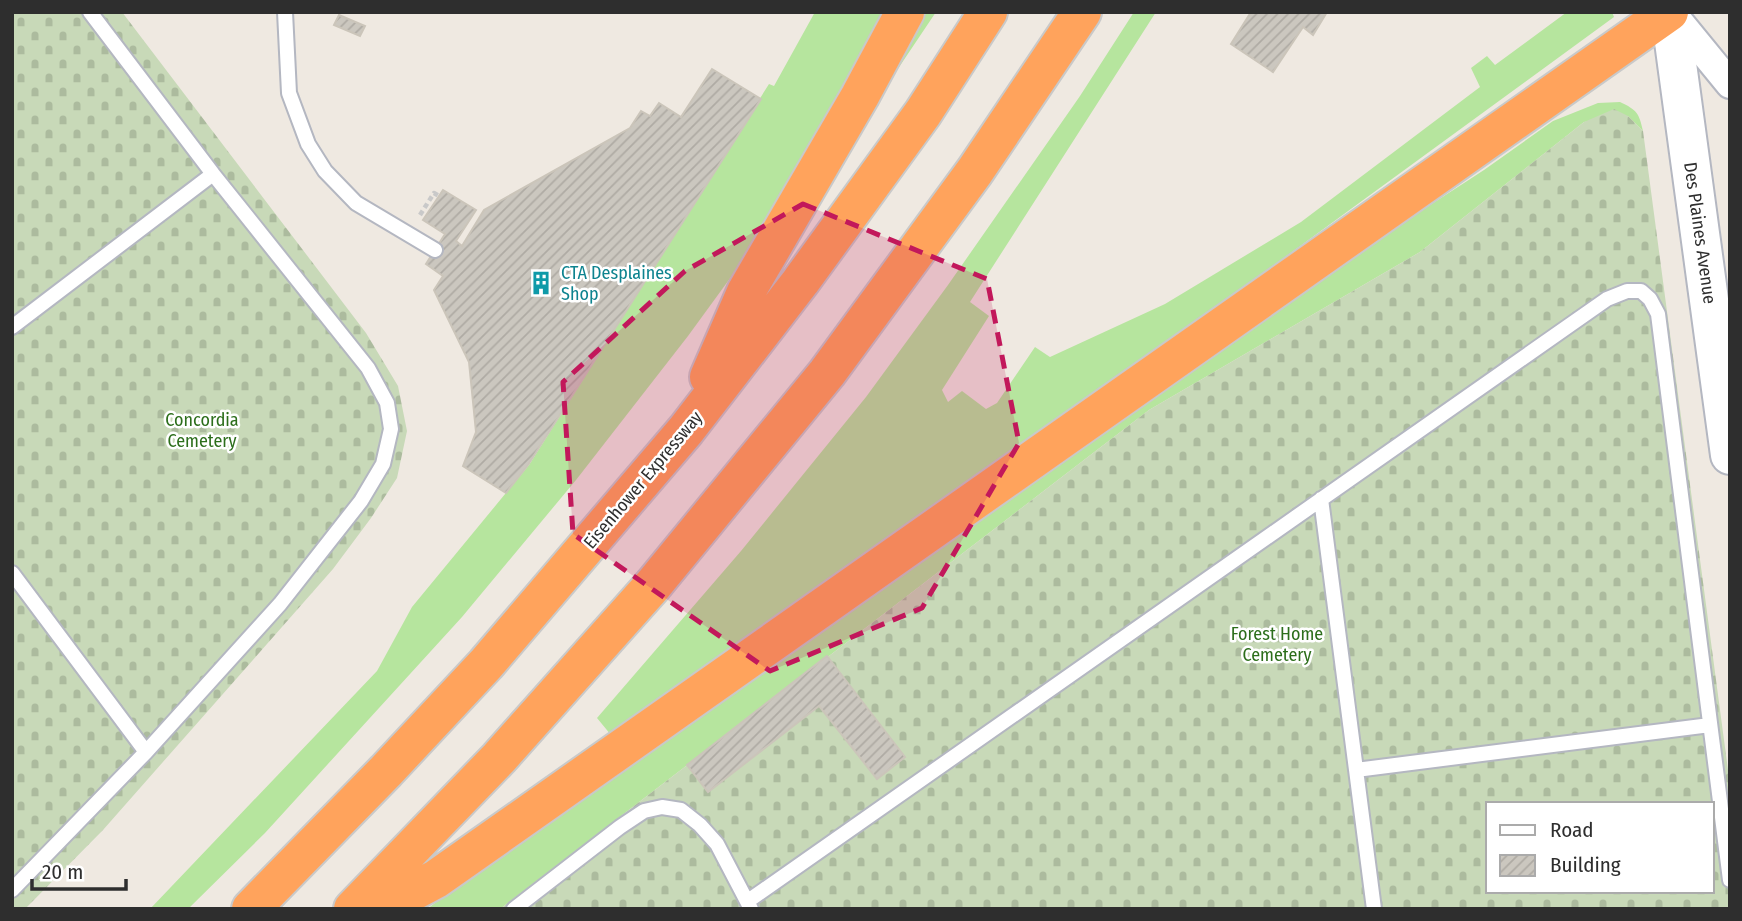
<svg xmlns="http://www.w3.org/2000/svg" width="1742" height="921" viewBox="0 0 1742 921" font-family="'Fira Sans Condensed',sans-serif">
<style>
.grass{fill:#b6e59e}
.cemetery{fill:url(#cemetery-stones);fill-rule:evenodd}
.building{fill:url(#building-hatch);stroke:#cbc5ba;stroke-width:2}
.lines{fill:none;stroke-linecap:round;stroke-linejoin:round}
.lane-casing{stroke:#b4b7c1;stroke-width:18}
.street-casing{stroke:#b4b7c1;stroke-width:32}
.secondary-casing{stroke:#b4b7c1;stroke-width:42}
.highway-casing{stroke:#c9c9c9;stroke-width:42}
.path{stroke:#c9c9c9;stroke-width:4.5;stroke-dasharray:5 3.5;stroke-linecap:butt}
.lane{stroke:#fff;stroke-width:14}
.street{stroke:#fff;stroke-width:28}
.secondary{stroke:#fff;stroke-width:38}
.highway{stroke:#ffa35c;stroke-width:38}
.marked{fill:#c2185b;fill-opacity:0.2;stroke:#c2185b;stroke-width:5;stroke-dasharray:14 9;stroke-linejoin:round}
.labels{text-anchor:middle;stroke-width:5;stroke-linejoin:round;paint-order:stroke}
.street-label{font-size:18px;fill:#2e2e2e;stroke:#fff}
.culture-label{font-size:18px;fill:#0d838f;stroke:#fff;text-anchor:start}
.park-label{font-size:18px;fill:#2c6e1b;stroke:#fff}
</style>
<defs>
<pattern id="cemetery-stones" width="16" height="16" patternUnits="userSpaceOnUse" patternTransform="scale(1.75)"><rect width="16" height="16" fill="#c8d9b8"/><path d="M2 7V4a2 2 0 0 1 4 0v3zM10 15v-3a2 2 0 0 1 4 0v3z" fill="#acbb9e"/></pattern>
<pattern id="building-hatch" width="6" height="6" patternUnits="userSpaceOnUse" patternTransform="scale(1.75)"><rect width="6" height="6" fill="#cbc7bf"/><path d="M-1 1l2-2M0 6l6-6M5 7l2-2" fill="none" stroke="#afaba4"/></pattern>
</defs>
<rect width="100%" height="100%" fill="#efe9e1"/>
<!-- grass -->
<path class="grass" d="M 815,12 L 886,12 L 779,208 L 731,277 L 688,336 L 576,480 L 462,617 L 265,833 L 188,909 L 150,909 L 377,671 L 412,607 L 529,465 L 769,84 L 774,86 Z
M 919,12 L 936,12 L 877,100 Z
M 1134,12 L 1156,12 L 970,302 L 989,316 L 942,390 L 948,402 L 962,391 L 986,409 L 997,403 L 1035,347 L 1050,357 L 1165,304 L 1301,222 L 1480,87 L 1471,68 L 1487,56 L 1495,65 L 1567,12 L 1612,12 L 1614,17 L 1281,260 L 611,735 L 597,718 L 741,551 L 866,397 L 948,285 L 1080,96 Z
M 1620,102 C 1637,110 1639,113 1643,131 L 1628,116 L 1584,122 L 1420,252 L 1149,410 L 500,909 L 427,909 L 537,827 L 1298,291 L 1484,170 L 1553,121 L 1598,103 Z"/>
<!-- cemetery -->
<path class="cemetery" d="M 12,12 L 122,12 L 366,333 L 398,386 L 407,431 L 397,478 L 371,518 L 333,569 L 103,830 L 25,909 L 12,909 Z
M 1614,109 L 1628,116 L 1643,131 L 1730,785 L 1730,909 L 500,909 L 1149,410 L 1420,252 L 1584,122 ZM 1488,804 L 1712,804 L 1712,891 L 1488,891 Z"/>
<!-- building -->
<path class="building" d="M 1251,12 L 1327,12 L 1313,35 L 1303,27 L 1273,72 L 1231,44 Z
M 339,15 L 365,26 L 360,36 L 334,25 Z
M 712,69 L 761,99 L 528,465 L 506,493 L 463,466 L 476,432 L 469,362 L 434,290 L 443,276 L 426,264 L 445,234 L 423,220 L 443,190 L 476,210 L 456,241 L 462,246 L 484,210 L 630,128 L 641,111 L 650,116 L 659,103 L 681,117 Z
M 827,656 L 905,757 L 877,779 L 819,706 L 708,792 L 687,765 Z"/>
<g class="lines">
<!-- lane casing -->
<g class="lane-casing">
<path id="lane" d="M 285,12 L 289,93 L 308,144 L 325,171 L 356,203 L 435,250
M 12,327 L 213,174
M 1321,499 L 1374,909
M 12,573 L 146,752
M 1356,770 L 1710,725
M 12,890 L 146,752 L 280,604 L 361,501 L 383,464 L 391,429 L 387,403 L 368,368 L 213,174 L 90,12
M 748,901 L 1607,299 L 1627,291 L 1641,291 L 1650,299 L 1658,314 L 1730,880
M 514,909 L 620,827 L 644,811 L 662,807 L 681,810 L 700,825 L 717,844 L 751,909"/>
</g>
<!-- street casing -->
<g class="street-casing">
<path id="street" d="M 1671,12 L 1730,84"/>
</g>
<!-- secondary casing -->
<g class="secondary-casing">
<path id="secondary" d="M 1670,12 L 1730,455"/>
</g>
<!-- highway casing -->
<g class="highway-casing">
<path id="highway" d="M 709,377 L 746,292 L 860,96 L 905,12
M 251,909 L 386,771 L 486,664 L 686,430 L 801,281 L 923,113 L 988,12
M 353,909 L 499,758 L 654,584 L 827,373 L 975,171 L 1082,12
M 380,909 L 436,879 L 1669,12"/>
</g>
<!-- path -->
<path class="path" d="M 420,215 L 434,193 L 439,196"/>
<!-- lane -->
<use href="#lane" class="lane"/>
<!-- street -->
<use href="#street" class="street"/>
<!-- secondary -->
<use href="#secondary" class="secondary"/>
<!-- highway -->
<use href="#highway" class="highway"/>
</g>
<!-- marked area -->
<path class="marked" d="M 803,204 L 987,279 L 1019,443 L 922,608 L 770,671 L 573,534 L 563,382 L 685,271 Z"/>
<!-- icons -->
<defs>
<g id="building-bare" transform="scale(1.89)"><path d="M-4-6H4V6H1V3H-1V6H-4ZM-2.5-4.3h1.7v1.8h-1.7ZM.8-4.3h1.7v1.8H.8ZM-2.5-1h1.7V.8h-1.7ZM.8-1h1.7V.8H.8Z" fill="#0f9aa8" stroke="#fff" stroke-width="2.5" paint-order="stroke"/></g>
</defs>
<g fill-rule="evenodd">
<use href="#building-bare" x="541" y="283"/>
</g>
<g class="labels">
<!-- street labels -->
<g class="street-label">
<text transform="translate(1700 233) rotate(82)" y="6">Des Plaines Avenue</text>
<text transform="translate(643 480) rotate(-50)" y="6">Eisenhower Expressway</text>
</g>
<!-- culture labels -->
<g class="culture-label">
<text x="561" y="279">CTA Desplaines<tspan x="561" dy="21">Shop</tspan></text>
</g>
<!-- park labels -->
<g class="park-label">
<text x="202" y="426">Concordia<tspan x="202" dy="21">Cemetery</tspan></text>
<text x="1277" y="640">Forest Home<tspan x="1277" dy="21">Cemetery</tspan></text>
</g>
</g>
<!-- border -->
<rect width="1742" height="921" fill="none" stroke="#2e2e2e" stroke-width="28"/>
<!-- legend -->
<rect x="1486" y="802" width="228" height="91" fill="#ffffff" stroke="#ababab" stroke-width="2"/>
<rect x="1500" y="825" width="35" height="10" fill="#ffffff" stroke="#ababab" stroke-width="2"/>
<text x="1550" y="837" font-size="21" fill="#2e2e2e">Road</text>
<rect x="1500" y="855" width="35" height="21" fill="url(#building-hatch)" stroke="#ababab" stroke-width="2"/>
<text x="1550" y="872" font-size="21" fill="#2e2e2e">Building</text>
<!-- scale -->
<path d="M32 879v10h94v-10" fill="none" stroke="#2e2e2e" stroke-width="3.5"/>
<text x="42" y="879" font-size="21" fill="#2e2e2e" stroke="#ffffff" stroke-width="5" paint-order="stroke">20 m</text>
</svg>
